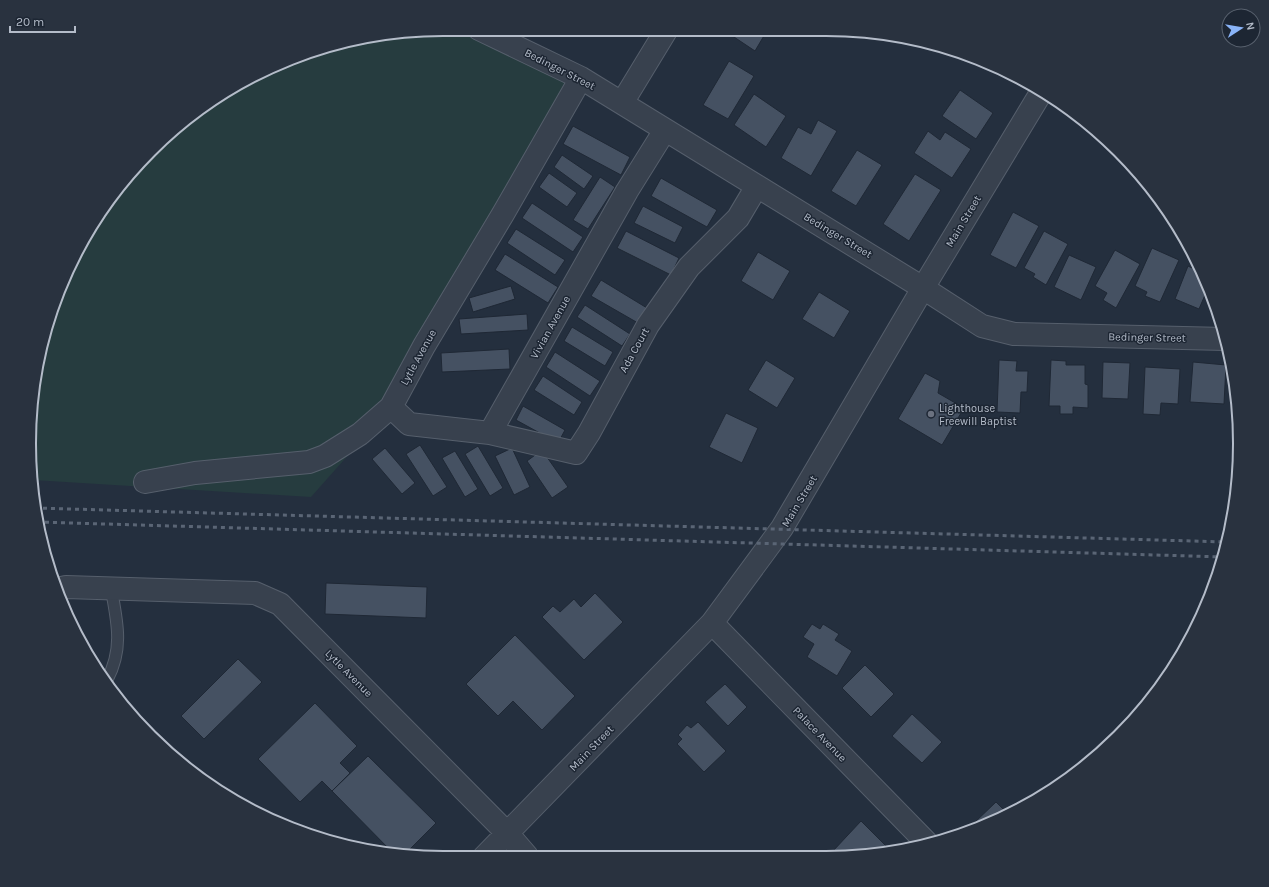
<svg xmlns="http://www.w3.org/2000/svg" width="1269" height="887" viewBox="0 0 1269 887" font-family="Karla,sans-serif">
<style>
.green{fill:#263c3f}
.building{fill:#455162;stroke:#1f2835}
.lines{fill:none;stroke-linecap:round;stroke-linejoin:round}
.lane-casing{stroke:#565f6c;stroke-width:13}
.street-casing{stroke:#565f6c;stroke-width:24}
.lane{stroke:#38414e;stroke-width:11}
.street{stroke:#38414e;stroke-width:22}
.rail{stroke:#5a6575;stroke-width:3;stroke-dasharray:4 4;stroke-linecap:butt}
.worship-dot{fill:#6b7280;stroke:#1d2633;stroke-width:1.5}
.labels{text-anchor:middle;stroke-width:3;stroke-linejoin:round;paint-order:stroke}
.street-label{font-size:11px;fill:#b4bcc9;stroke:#1d2633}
.poi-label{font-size:11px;fill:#b4bcc9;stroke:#1d2633;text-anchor:start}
.rim{fill:none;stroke:#b4bcc9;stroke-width:2}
</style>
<rect width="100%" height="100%" fill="#242f3e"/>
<!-- green -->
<path class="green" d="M 444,29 L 479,29 L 581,78 L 391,407 L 311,497 L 33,480 L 33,389 L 61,285 L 85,236 L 132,170 L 213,99 L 285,61 L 336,43 Z"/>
<!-- building -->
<path class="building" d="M 605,29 L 620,29 L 617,35 Z
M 722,29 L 768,29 L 755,51 Z
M 729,61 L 754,76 L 728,119 L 703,105 Z
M 960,90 L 993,113 L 976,139 L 942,116 Z
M 754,94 L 786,116 L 766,147 L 734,125 Z
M 818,120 L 837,131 L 811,176 L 781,158 L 798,127 L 811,134 Z
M 573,126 L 630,157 L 621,175 L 563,144 Z
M 928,131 L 940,140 L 945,132 L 971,149 L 952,178 L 914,153 Z
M 857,150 L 882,165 L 856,206 L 831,191 Z
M 562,155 L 593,176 L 584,189 L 554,167 Z
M 549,173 L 577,193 L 567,207 L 539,187 Z
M 915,174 L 941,190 L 909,241 L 883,224 Z
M 600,177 L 615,187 L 588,229 L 573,220 Z
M 661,178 L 717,210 L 707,227 L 651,196 Z
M 532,203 L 583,237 L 573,252 L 522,218 Z
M 643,206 L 683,227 L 675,243 L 634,223 Z
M 1013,212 L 1039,226 L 1016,268 L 990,255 Z
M 516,229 L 565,260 L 555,275 L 507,243 Z
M 626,231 L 679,258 L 671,275 L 617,248 Z
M 1044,231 L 1068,244 L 1046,285 L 1033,277 L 1035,274 L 1024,268 Z
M 1152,248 L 1179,260 L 1160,302 L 1145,296 L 1147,292 L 1135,286 Z
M 1115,250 L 1140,264 L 1116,308 L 1103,300 L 1107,293 L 1095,286 Z
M 758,252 L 790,271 L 773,300 L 741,281 Z
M 505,254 L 558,287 L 548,303 L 495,270 Z
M 1069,255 L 1096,267 L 1081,300 L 1054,287 Z
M 1196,261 L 1208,288 L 1199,309 L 1175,299 L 1188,266 L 1192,268 Z
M 601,280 L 647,308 L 638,323 L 591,296 Z
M 511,286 L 515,299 L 473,312 L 469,298 Z
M 819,292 L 850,311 L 834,338 L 802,319 Z
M 585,305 L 630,334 L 622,346 L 577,317 Z
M 527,314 L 528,330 L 461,334 L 459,319 Z
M 572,327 L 613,352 L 605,366 L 564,341 Z
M 509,349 L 510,369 L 442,372 L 441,353 Z
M 555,352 L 600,381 L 590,396 L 546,367 Z
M 766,360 L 795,378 L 777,408 L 748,390 Z
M 999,360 L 1017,361 L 1016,371 L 1028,371 L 1027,392 L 1021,392 L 1020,413 L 997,412 Z
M 1051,360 L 1066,361 L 1066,365 L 1085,365 L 1085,384 L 1088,385 L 1088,408 L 1073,407 L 1073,414 L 1060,414 L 1060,406 L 1049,406 Z
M 1103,362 L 1130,363 L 1128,399 L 1102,398 Z
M 1193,362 L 1226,365 L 1224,404 L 1190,402 Z
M 1145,367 L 1180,369 L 1178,404 L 1161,403 L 1160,415 L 1143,414 Z
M 925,373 L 940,381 L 938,393 L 964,408 L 942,445 L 898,419 Z
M 543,376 L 582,402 L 574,415 L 534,390 Z
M 523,406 L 565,430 L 558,443 L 516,420 Z
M 726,413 L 758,428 L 742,463 L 709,447 Z
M 420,445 L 447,487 L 433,496 L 406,454 Z
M 478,446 L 503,488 L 490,496 L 465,454 Z
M 385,448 L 415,483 L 402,494 L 372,459 Z
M 512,448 L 530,487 L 514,495 L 495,456 Z
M 542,450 L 568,487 L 552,498 L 527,461 Z
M 455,451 L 478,489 L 465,497 L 442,458 Z
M 326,583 L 427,587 L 426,618 L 325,614 Z
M 595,593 L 623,622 L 584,660 L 542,617 L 553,606 L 560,612 L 574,599 L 581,607 Z
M 812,624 L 820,629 L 823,624 L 839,634 L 835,640 L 852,651 L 837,676 L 807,657 L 814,644 L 803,637 Z
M 515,635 L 575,696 L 542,730 L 513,701 L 498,716 L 466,684 Z
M 238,659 L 262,682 L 204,739 L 181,716 Z
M 865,665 L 894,694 L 871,717 L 842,688 Z
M 725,684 L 747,707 L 728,726 L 705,702 Z
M 315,703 L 357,746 L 340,763 L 350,773 L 332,791 L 322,781 L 300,802 L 258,759 Z
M 912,714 L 942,742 L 922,763 L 892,736 Z
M 698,722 L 726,751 L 704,772 L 677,744 L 682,739 L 678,735 L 687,725 L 691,728 Z
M 368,756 L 436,823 L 404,855 L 393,853 L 332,791 Z
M 996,802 L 1009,815 L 978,827 L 974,823 Z
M 861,821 L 887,847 L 880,854 L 836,855 L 833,851 Z"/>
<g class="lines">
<!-- lane casing -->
<g class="lane-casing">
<path id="lane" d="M 107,680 C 124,648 117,621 111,588"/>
</g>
<!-- street casing -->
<g class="street-casing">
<path id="street" d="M 479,29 L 581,78 L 923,288 L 982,326 L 1014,334 L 1225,339
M 622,103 L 667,29
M 391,407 L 409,424 L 490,433 L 576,453 L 589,433 L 648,325 L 689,267 L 738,218 L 757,186
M 490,433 L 627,191 L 665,130
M 145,482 L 195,473 L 309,462 L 325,456 L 360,434 L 391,407 L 424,346 L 503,214 L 581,78
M 57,589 L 66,587 L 255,593 L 280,604 L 508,834 L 527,856
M 712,623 L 929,845
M 484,857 L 712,623 L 782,528 L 923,288 L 1042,91"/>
</g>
<!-- lane -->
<use href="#lane" class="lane"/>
<!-- street -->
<use href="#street" class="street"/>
<!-- rail -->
<path class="rail" d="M 35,508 L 1227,542
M 37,522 L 1224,557"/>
</g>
<!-- markers -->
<circle class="worship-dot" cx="931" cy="414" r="4"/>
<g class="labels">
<!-- street labels -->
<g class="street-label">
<text transform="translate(560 69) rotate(27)" y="4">Bedinger Street</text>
<text transform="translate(963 221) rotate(-59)" y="4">Main Street</text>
<text transform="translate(838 235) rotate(31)" y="4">Bedinger Street</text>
<text transform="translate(550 327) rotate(-61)" y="4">Vivian Avenue</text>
<text transform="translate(1147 337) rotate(1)" y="4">Bedinger Street</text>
<text transform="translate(634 350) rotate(-61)" y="4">Ada Court</text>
<text transform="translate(418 357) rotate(-61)" y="4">Lytle Avenue</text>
<text transform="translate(799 501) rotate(-59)" y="4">Main Street</text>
<text transform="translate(349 673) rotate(45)" y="4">Lytle Avenue</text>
<text transform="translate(820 734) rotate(46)" y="4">Palace Avenue</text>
<text transform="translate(591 748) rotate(-46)" y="4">Main Street</text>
</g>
<!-- poi labels -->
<g class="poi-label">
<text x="939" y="412">Lighthouse<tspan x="939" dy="13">Freewill Baptist</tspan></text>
</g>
</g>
<!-- crop -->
<path d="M0 0H1269V887H0ZM443 36H826A407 407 0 0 1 1233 443V444A407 407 0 0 1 826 851H443A407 407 0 0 1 36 444V443A407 407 0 0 1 443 36Z" fill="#29323f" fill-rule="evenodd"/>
<path class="rim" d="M443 36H826A407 407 0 0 1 1233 443V444A407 407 0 0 1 826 851H443A407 407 0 0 1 36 444V443A407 407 0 0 1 443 36Z"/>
<!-- north arrow -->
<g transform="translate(1241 28) rotate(78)"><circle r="19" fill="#1d2633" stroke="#59626f"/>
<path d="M0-3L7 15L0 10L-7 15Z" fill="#8ab4f8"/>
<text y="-6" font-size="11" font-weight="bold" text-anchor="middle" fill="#b4bcc9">N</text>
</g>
<!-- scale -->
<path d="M10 26v6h65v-6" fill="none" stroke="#b4bcc9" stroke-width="2"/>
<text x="16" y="26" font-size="12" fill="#b4bcc9" stroke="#1d2633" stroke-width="3" paint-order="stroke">20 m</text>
</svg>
